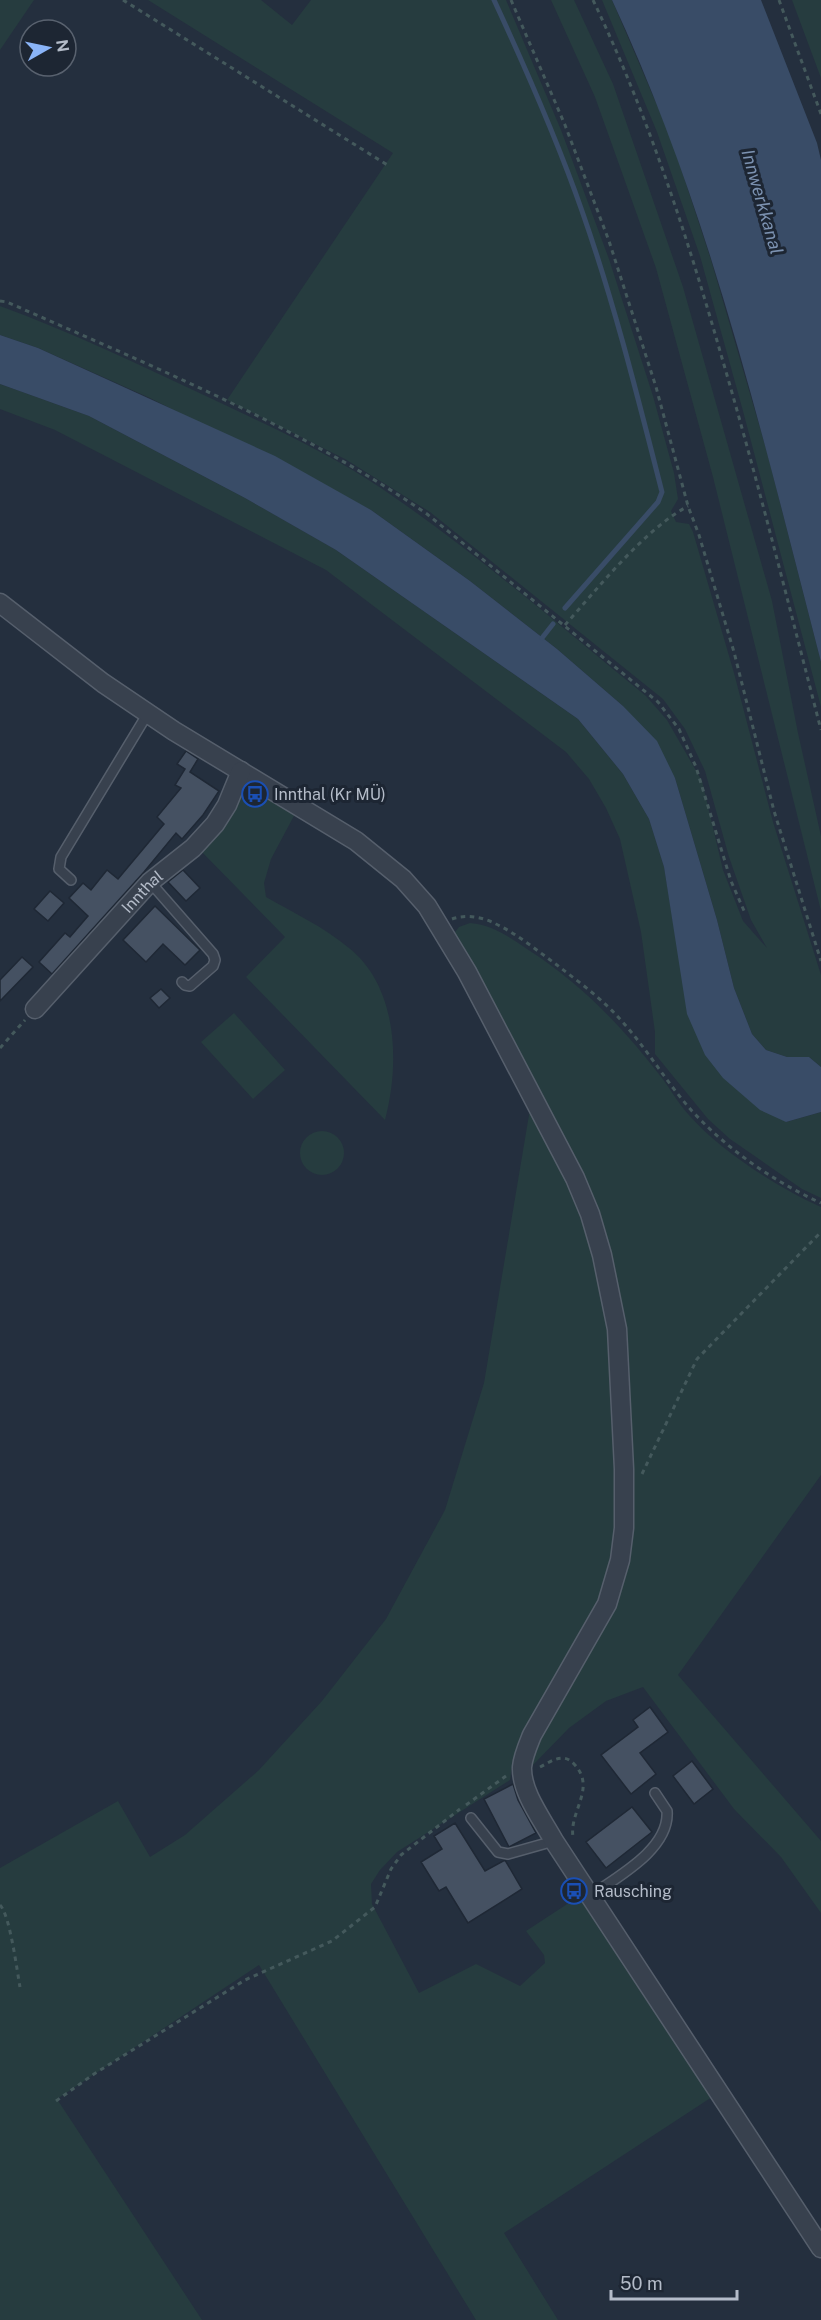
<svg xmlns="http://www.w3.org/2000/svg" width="821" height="2320" viewBox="0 0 821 2320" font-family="'Public Sans',sans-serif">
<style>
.green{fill:#263c3f}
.water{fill:#394c67}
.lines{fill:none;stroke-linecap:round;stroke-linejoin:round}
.stream{stroke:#394c67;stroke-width:5}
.building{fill:#455162;stroke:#1f2835;stroke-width:1.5}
.lane-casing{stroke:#565f6c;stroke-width:12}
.street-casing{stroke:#565f6c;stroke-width:21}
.path{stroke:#44595c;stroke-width:3;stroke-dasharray:4.5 4.5;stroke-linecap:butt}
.lane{stroke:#38414e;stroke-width:9}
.street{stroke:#38414e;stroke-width:18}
.labels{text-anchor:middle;stroke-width:6;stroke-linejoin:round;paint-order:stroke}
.poi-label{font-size:16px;fill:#b4bcc9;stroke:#1d2633;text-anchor:start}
.street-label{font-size:16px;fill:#b4bcc9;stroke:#1d2633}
.water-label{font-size:18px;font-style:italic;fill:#7c92b1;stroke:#1d2633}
</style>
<rect width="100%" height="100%" fill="#242f3e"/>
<!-- green -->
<path class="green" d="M 0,0 L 34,0 L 0,50 Z
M 148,0 L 261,0 L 292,25 L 311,0 L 506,0 L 561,130 L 609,259 L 653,396 L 674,473 L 678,499 L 671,511 L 676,522 L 689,524 L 693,532 L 734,673 L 773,822 L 821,975 L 821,1067 L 809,1057 L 787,1057 L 766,1050 L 752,1034 L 734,988 L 717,920 L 675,778 L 623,706 L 557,649 L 470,581 L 371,510 L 150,398 L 38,348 L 0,335 L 0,306 C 71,332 140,365 208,397 C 267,425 327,452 381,488 C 474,551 559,625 646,696 L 667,720 L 702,781 L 723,870 L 743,921 L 767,948 L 751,920 L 729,857 L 705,771 L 685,729 L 663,699 L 430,512 L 345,459 L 227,400 L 393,153 Z
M 551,0 L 574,0 L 613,84 L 683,287 L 772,601 L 798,733 L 821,836 L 821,911 L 713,477 L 656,268 L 595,97 Z
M 602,0 L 612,0 L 671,138 L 711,260 L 767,452 L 821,662 L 821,707 L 743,411 L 700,256 L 657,132 Z
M 792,0 L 821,0 L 821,78 Z
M 0,384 L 89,416 L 245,498 L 336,550 L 578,719 L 623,774 L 649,819 L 664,867 L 678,952 L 786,1122 L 821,1112 L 821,1198 L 802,1189 L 730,1139 L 708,1119 L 655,1054 L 655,1032 L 641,932 L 620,839 L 606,808 L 589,779 L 566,752 L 326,570 L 55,430 L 0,409 Z
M 244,784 L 296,812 L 271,859 L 264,883 L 266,897 C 294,913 324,927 349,948 C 398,987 400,1064 385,1120 L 246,977 L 285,937 L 198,848 Z
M 470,923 C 493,925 509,937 527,949 C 579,982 621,1025 658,1073 C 669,1086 677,1102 688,1114 C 719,1150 778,1188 821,1207 L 821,1475 L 678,1675 L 821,1841 L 821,1913 L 781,1857 L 734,1809 L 643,1687 L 606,1701 L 569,1728 L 533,1765 L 532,1758 L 533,1750 L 627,1549 L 613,1268 L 494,1006 L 457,938 L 455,932 L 459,927 Z
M 234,1013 L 285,1070 L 253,1099 L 201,1042 Z
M 530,1109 L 556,1157 L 577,1204 L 595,1259 L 607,1317 L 615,1404 L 617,1533 L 600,1603 L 526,1729 L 512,1766 L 510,1780 L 397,1852 L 380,1870 L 371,1884 L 372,1904 L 419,1993 L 476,1964 L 520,1986 L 545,1963 L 544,1955 L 526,1931 L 581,1895 L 712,2097 L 504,2233 L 558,2320 L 476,2320 L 259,1965 L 57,2099 L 202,2320 L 0,2320 L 0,1868 L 118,1801 L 150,1857 L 185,1835 L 259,1770 L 322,1701 L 386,1619 L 445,1510 L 484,1383 Z
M300 1153a22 22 0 1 1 44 0a22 22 0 1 1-44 0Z"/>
<!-- water -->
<path class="water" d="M 612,0 L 761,0 L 817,143 L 821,160 L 821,662 C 763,438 710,210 612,0 Z
M 0,335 L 38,348 L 275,456 L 371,510 L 470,581 L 557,649 L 623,706 L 657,741 L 675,778 L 717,920 L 734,988 L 752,1034 L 766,1050 L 787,1057 L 809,1057 L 821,1067 L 821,1112 L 786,1122 L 760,1110 L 723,1078 L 705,1055 L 687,1014 L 664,867 L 649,819 L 623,774 L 578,719 L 336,550 L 245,498 L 89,416 L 0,384 Z"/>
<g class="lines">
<!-- stream -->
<path class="stream" d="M 494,0 C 526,69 557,139 582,211 C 614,302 638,398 662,492 L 658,502 L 565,608
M 542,638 L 553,624"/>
</g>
<!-- building -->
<path class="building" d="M 186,751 L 198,759 L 190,772 L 219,791 L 203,815 L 182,839 L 176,833 L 144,872 L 52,974 L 39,962 L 65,933 L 70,937 L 88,916 L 69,898 L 83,883 L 91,890 L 107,870 L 118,879 L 164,824 L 157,817 L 181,788 L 175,785 L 185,769 L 177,764 Z
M 183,870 L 200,888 L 186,901 L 168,882 Z
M 50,891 L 64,903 L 48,921 L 34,909 Z
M 155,906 L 200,950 L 185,965 L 163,944 L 146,962 L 123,940 Z
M 22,957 L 33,967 L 0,1001 L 0,980 Z
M 161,989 L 170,998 L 159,1008 L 150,998 Z
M 650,1707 L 668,1732 L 640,1753 L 656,1774 L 631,1794 L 601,1755 L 638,1727 L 633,1720 Z
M 692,1761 L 713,1789 L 694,1804 L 673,1776 Z
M 513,1784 L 518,1800 L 536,1833 L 509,1847 L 484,1799 Z
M 632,1807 L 652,1832 L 606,1868 L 586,1842 Z
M 455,1823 L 485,1871 L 505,1860 L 522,1889 L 468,1923 L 446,1887 L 439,1891 L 421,1862 L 442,1849 L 434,1836 Z"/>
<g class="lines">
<!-- lane casing -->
<g class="lane-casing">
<path id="lane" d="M 71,880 L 59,869 L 61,857 L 148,713
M 150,882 L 213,954 L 215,960 L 213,966 L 190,986 L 185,985 L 182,982
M 471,1818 L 498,1852 L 508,1854 L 554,1841
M 590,1896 C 617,1877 670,1849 667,1811 L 655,1793"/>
</g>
<!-- street casing -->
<g class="street-casing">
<g id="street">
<path d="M 0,603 L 103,683 L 174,731 L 356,841 L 403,879 L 427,906 L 467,972 L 575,1178 L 590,1214 L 602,1255 L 617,1329 L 624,1469 L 624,1528 L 620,1560 L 607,1604 L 532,1735 C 528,1745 523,1756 522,1767 C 521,1792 542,1819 554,1841 L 821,2248"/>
<path id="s1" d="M 35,1009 L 150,882 L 193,848 L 215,824 L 227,805 L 241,771"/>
</g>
</g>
<!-- path -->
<path class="path" d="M 123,0 L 389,166
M 511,0 L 565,125 L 609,241 L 656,387 L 688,506 L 699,535 L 734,652 L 774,811 L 821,961
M 593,0 C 648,115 687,236 722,358 C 758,481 789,606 821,730
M 779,0 L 821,114
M 0,301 L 7,302 C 149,365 299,426 427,514 L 658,702 L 679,729 L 696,767 L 731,881 L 745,913
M 565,625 C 599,587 644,530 688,506
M 452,919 C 466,914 483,917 496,924 C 517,934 535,949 553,962 C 575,979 600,997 619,1018 C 646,1047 666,1082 692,1111 C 728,1150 773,1181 821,1203
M 0,1048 L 25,1020
M 642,1474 L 697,1359 L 821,1232
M 540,1767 C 552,1761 563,1752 574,1764 C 597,1788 569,1811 573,1837
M 466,1805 L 506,1776
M 0,1905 C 10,1915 17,1971 20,1987
M 56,2101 L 94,2074 L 245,1980 L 332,1941 L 375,1907 L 391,1869 L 401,1855 L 460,1809"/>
<!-- lane -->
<use href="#lane" class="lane"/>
<!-- street -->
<use href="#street" class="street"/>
</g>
<!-- icons -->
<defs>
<g id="bus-ring" transform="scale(1.35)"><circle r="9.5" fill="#1d2633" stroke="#1a4fb4" stroke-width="1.5"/><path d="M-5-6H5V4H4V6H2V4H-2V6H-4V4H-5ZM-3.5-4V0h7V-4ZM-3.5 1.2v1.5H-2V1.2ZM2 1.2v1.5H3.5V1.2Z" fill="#1a4fb4"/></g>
</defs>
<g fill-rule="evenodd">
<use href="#bus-ring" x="255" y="794"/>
<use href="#bus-ring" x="574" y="1891"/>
</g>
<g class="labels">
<!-- poi labels -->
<g class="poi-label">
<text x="274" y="800">Innthal (Kr MÜ)</text>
<text x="594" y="1897">Rausching</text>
</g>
<!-- street labels -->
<g class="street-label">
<text dy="6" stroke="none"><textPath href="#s1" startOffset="159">Innthal</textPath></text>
</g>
<!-- water labels -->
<g class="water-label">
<text transform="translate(762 202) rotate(74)" y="6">Innwerkkanal</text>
</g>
</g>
<!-- north arrow -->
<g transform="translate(48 48) rotate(81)"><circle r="28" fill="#1d2633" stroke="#59626f" stroke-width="1.5"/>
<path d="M0-4.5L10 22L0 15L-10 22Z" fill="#8ab4f8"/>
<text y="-9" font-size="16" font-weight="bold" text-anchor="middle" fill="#b4bcc9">N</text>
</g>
<!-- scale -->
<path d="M611 2290v9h126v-9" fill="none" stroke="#b4bcc9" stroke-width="3"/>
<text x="620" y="2290" font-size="18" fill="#b4bcc9" stroke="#1d2633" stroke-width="4.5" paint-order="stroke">50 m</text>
</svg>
